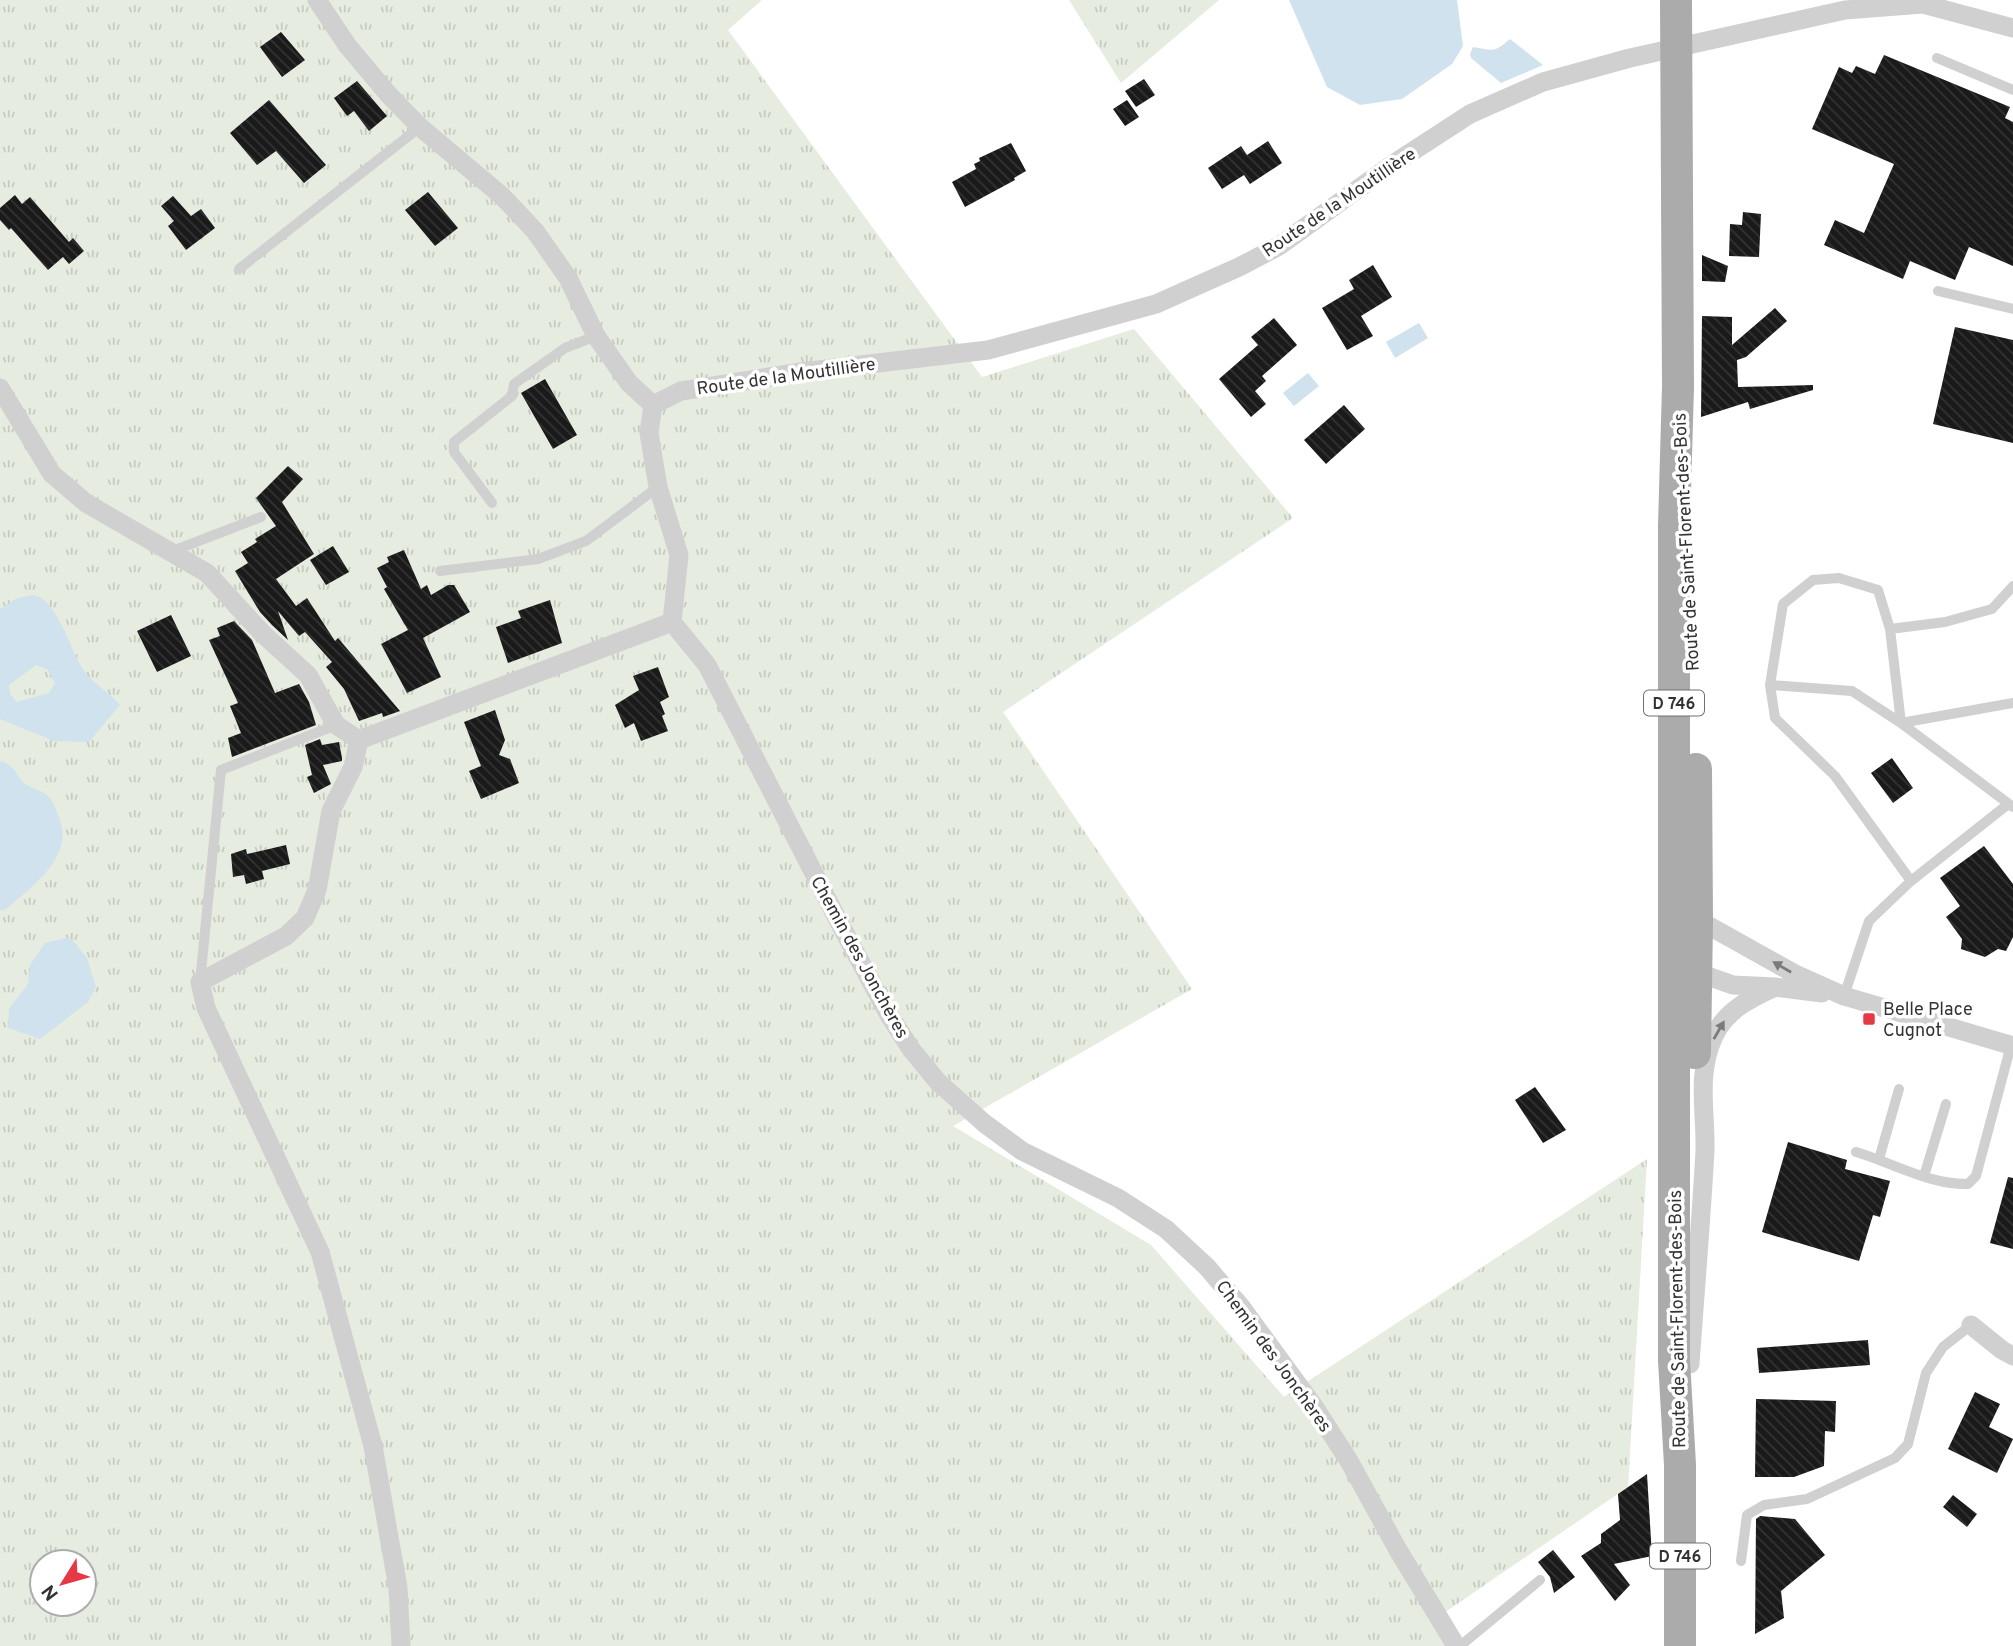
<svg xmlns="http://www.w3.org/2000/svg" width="2013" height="1646" viewBox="0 0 2013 1646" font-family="Overpass,sans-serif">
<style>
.grass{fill:url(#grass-tufts);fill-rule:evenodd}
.water{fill:#cfe2ee;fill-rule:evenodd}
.building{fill:url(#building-back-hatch)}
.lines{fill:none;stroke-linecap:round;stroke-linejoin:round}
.lane{stroke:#d0d0d0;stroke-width:10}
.street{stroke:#d0d0d0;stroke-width:19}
.primary{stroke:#ababab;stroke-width:32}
.oneway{fill:#7a7a7a}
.poi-dot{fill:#e63946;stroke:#fff;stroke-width:2.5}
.labels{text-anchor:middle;stroke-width:7;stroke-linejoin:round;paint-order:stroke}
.shield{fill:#fff;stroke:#707070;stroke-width:2}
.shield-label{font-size:16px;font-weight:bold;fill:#333}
.street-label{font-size:18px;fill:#333;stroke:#fff}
.poi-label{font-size:18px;fill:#333;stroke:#fff;text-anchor:start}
</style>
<defs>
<pattern id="grass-tufts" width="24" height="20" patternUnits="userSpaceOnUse" patternTransform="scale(1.75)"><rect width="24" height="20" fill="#e6ecdf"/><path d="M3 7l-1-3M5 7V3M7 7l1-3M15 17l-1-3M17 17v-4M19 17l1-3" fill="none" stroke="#c6cbc0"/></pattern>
<pattern id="building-back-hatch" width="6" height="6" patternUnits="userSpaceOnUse" patternTransform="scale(1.75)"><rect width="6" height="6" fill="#1a1a1a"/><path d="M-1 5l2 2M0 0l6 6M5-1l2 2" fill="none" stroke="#333"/></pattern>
</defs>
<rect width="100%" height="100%" fill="#fff"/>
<!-- grass -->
<path class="grass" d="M 0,0 L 762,0 L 728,30 L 982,377 L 1134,329 L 1293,518 L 1003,712 L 1192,989 L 953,1126 L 1151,1245 L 1284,1397 L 1647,1159 L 1628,1487 L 1438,1617 L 1452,1646 L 0,1646 ZM 42,1562 L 84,1562 L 84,1604 L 42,1604 Z
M 1069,0 L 1219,0 L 1121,83 Z"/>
<!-- water -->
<path class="water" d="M 1289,0 L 1457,0 L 1463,46 L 1452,64 L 1402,99 L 1360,105 L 1327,87 Z
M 1510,39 L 1543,65 L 1501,83 L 1471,58 L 1470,54 L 1473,47 C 1493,50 1493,54 1510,39 Z
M 1419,323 L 1428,338 L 1395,358 L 1386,342 Z
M 1308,373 L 1319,386 L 1294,406 L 1283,393 Z
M 34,595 C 57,600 70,648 81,666 C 94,686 107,690 120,705 L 89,742 L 54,741 L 0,719 L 0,609 L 17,598 ZM 36,665 L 48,670 L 55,683 L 49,693 L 17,702 L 10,694 L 9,685 Z
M 2,761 C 17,768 14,773 24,783 C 31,789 42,790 48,796 C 54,803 57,812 60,820 C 73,859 31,887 5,910 L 0,910 L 0,762 Z
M 70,937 L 87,958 L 96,987 L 88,1002 L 40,1039 L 8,1028 L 9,1009 L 28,984 L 30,965 L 45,943 Z"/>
<!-- building -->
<path class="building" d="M 281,32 L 305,60 L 282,77 L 260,47 Z
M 1884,55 L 2010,107 L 2005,118 L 2013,122 L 2013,266 L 1969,247 L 1955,280 L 1910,261 L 1903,279 L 1824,245 L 1835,220 L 1864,233 L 1894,164 L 1812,129 L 1839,67 L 1852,73 L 1856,66 L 1875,74 Z
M 1144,79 L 1155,95 L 1136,107 L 1125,91 Z
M 357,81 L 387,116 L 369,131 L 354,111 L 347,116 L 334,98 Z
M 269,100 L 326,165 L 304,183 L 276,151 L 257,165 L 230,133 Z
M 1127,100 L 1139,117 L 1125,126 L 1113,109 Z
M 1268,141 L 1282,163 L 1250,184 L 1244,175 L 1222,189 L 1208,168 L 1241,146 L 1247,155 Z
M 1011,143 L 1026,171 L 1014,178 L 1015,180 L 965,207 L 952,182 L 976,169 L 974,164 L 980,161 L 979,158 Z
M 428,192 L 458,228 L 435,246 L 405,210 Z
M 15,195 L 22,204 L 30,197 L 69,242 L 73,238 L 84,251 L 69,264 L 63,257 L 48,270 L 11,228 L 9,230 L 0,220 L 0,208 Z
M 173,196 L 191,216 L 201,209 L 215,228 L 186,250 L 168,226 L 174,221 L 161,206 Z
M 1743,212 L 1761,214 L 1759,257 L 1729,256 L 1730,224 L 1742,225 Z
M 1702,255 L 1728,266 L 1725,282 L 1702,281 Z
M 1373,265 L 1392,297 L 1361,316 L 1373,336 L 1347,350 L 1322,308 L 1354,289 L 1349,280 Z
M 1775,308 L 1787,321 L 1746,357 L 1737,360 L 1738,387 L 1813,385 L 1813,390 L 1750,409 L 1748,402 L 1701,417 L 1702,316 L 1732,317 L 1732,345 Z
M 1274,318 L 1297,345 L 1262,376 L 1266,381 L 1255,391 L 1266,404 L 1251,417 L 1219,379 L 1258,345 L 1251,337 Z
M 1955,327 L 2013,340 L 2013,443 L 1933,424 Z
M 545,379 L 577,435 L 553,449 L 521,393 Z
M 1344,405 L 1365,429 L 1326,464 L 1304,440 Z
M 288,466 L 303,479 L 282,502 L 314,554 L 276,579 L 296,606 L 307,598 L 335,641 L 338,638 L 400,711 L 383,717 L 382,713 L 359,721 L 344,689 L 326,667 L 332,662 L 305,632 L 299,636 L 278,611 L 288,640 L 272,625 L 260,612 L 235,571 L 248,563 L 241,552 L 257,542 L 255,539 L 276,526 L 256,498 Z
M 333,546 L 349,572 L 326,585 L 310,560 Z
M 404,550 L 421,589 L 427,585 L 431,595 L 448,585 L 454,585 L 470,612 L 423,638 L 441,677 L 407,693 L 381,644 L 408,630 L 384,589 L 387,587 L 377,568 L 389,562 L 387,557 Z
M 550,600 L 562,643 L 508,663 L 496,627 L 521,618 L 518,611 Z
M 171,615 L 191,656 L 157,672 L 137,631 Z
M 234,621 L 252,640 L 275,693 L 299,684 L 309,702 L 316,725 L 232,757 L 228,738 L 241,733 L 230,706 L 238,703 L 209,640 L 220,636 L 217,628 Z
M 658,667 L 669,697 L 660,702 L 665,714 L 662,716 L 668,731 L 641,741 L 634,723 L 625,728 L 615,705 L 639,690 L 633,676 Z
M 495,710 L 505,740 L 499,755 L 510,759 L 519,783 L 481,799 L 469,771 L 481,766 L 464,722 Z
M 320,739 L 322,745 L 339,742 L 342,758 L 342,761 L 323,765 L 331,784 L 314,793 L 307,777 L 312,775 L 305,745 Z
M 1892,758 L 1913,788 L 1893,803 L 1871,773 Z
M 286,845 L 290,864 L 262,871 L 264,879 L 246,884 L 244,875 L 233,877 L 231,854 L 246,849 L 247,854 Z
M 1984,846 L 2013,884 L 2013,937 L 2006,951 L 1998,949 L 1985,957 L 1961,949 L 1962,939 L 1946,917 L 1960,906 L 1940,878 Z
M 1535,1087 L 1566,1130 L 1543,1143 L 1515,1100 Z
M 1788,1142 L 1847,1160 L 1845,1169 L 1890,1181 L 1880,1217 L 1873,1215 L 1859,1261 L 1762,1232 Z
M 2008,1177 L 2013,1178 L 2013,1249 L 1990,1243 Z
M 1868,1340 L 1870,1365 L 1759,1373 L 1757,1348 Z
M 1975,1392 L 2000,1404 L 1989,1427 L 2013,1439 L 1997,1473 L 1948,1449 Z
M 1756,1399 L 1836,1401 L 1835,1432 L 1825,1431 L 1824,1466 L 1794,1477 L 1755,1477 Z
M 1647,1474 L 1652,1556 L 1614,1564 L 1630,1585 L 1615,1601 L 1581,1556 L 1601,1543 L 1601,1534 L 1620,1520 L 1618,1494 Z
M 1953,1495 L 1977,1514 L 1967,1527 L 1943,1507 Z
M 1760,1516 L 1795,1519 L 1825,1555 L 1781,1591 L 1784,1618 L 1755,1634 L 1756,1519 Z
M 1553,1550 L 1575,1577 L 1554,1593 L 1550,1577 L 1538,1562 Z"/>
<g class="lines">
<!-- lane -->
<path class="lane" d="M 1937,58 L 2013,90
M 239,269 L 420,127
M 1938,291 L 2013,309
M 492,503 L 454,452 L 454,442 L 512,396 L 514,384 L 565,348 L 596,336
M 170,552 L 261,517
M 440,571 L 538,559 L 586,541 L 658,487
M 2013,586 L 1992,609 L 1945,622 L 1890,629 L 1901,723 L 2013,807
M 1890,629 L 1878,590 L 1839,578 L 1813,580 L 1783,604 L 1770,685 L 1775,718 L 1835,776 L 1911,881
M 1770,685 L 1852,691 L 1901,723 L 2013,703
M 200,982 L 221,770 L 336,725
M 1844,996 L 1869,921 L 1911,881 L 2007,805
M 1856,1152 C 1893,1163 1930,1185 1968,1184 L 1976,1176 L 2011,1045
M 1879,1159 L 1899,1089
M 1924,1176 L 1946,1104
M 1741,1561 L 1747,1515 L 1764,1505 L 1807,1499 L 1895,1458 L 1908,1444 L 1926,1373 L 1943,1347 L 1971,1325
M 1460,1646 L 1540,1580"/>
<!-- street -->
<path class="street" d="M 317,0 L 347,45 L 388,94 L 420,127 L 502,196 L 535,231 L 568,278 L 596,336 L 629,383 L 653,405
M 0,388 L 52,474 L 86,503 L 207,573 L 263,634 L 308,675 L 336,725 L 359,740
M 672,622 L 707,665 L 840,924 L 889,1015 L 911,1049 L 938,1082 L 984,1123 L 1022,1151 L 1118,1198 L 1166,1229 L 1207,1267 L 1242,1308 L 1313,1405 L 1349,1461 L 1398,1550 L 1456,1646
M 1693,928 L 1697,921 L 1711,927 L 1795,974 L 1844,996 L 2013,1046
M 1693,963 L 1696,972 L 1733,985 L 1775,987 L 1822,993
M 1971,1325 L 2002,1350 L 2013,1356
M 1690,1364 C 1695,1293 1701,1222 1705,1151 C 1706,1110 1696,1075 1714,1036 C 1726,1010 1751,998 1775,987
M 401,1646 L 398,1588 L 373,1446 L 320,1252 L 206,1008 L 200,982 L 286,936 L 305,918 L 317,890 L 331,811 L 353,767 L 359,740 L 672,622 L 679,555 L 658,487 L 649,433 L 653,405 L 681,391 L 801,372 L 988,350 L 1156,304 L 1239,267 L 1279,246 L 1390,166 L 1470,114 L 1543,82 L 1630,58 L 1845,10 L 1923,4 L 2013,28"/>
<!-- primary -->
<path class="primary" d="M 1676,0 L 1678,387 L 1674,526 L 1674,1360 L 1680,1465 L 1680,1646
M 1695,1053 L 1697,921 L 1696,769"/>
</g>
<!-- one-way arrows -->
<defs><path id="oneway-solid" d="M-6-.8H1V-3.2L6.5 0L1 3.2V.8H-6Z" transform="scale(1.75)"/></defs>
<g class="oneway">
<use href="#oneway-solid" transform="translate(1782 967) rotate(-150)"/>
<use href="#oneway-solid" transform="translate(1719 1030) rotate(-60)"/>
</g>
<!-- markers -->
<rect class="poi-dot" x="1862" y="1012" width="14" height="14" rx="3.5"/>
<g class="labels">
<!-- shield labels -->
<g class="shield">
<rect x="1644" y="690.5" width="60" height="25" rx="5"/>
<rect x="1650" y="1543.5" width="60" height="25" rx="5"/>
</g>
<g class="shield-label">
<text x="1674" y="709">D 746</text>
<text x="1680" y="1562">D 746</text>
</g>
<!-- street labels -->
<g class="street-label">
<text transform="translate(1339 202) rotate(-34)" y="6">Route de la Moutillière</text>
<text transform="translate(786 376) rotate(-8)" y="6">Route de la Moutillière</text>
<text transform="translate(1686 542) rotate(-93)" y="6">Route de Saint-Florent-des-Bois</text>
<text transform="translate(860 957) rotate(61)" y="6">Chemin des Jonchères</text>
<text transform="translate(1677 1319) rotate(-91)" y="6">Route de Saint-Florent-des-Bois</text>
<text transform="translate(1274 1356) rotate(54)" y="6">Chemin des Jonchères</text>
</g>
<!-- poi labels -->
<g class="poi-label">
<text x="1883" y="1015">Belle Place<tspan x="1883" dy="21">Cugnot</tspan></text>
</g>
</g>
<!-- north arrow -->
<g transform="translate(63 1583) rotate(233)"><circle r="33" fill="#ffffff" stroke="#adadad" stroke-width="2"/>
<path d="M0-5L12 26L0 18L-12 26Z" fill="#e63946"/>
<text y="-10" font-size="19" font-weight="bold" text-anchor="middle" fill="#333333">N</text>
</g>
</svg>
